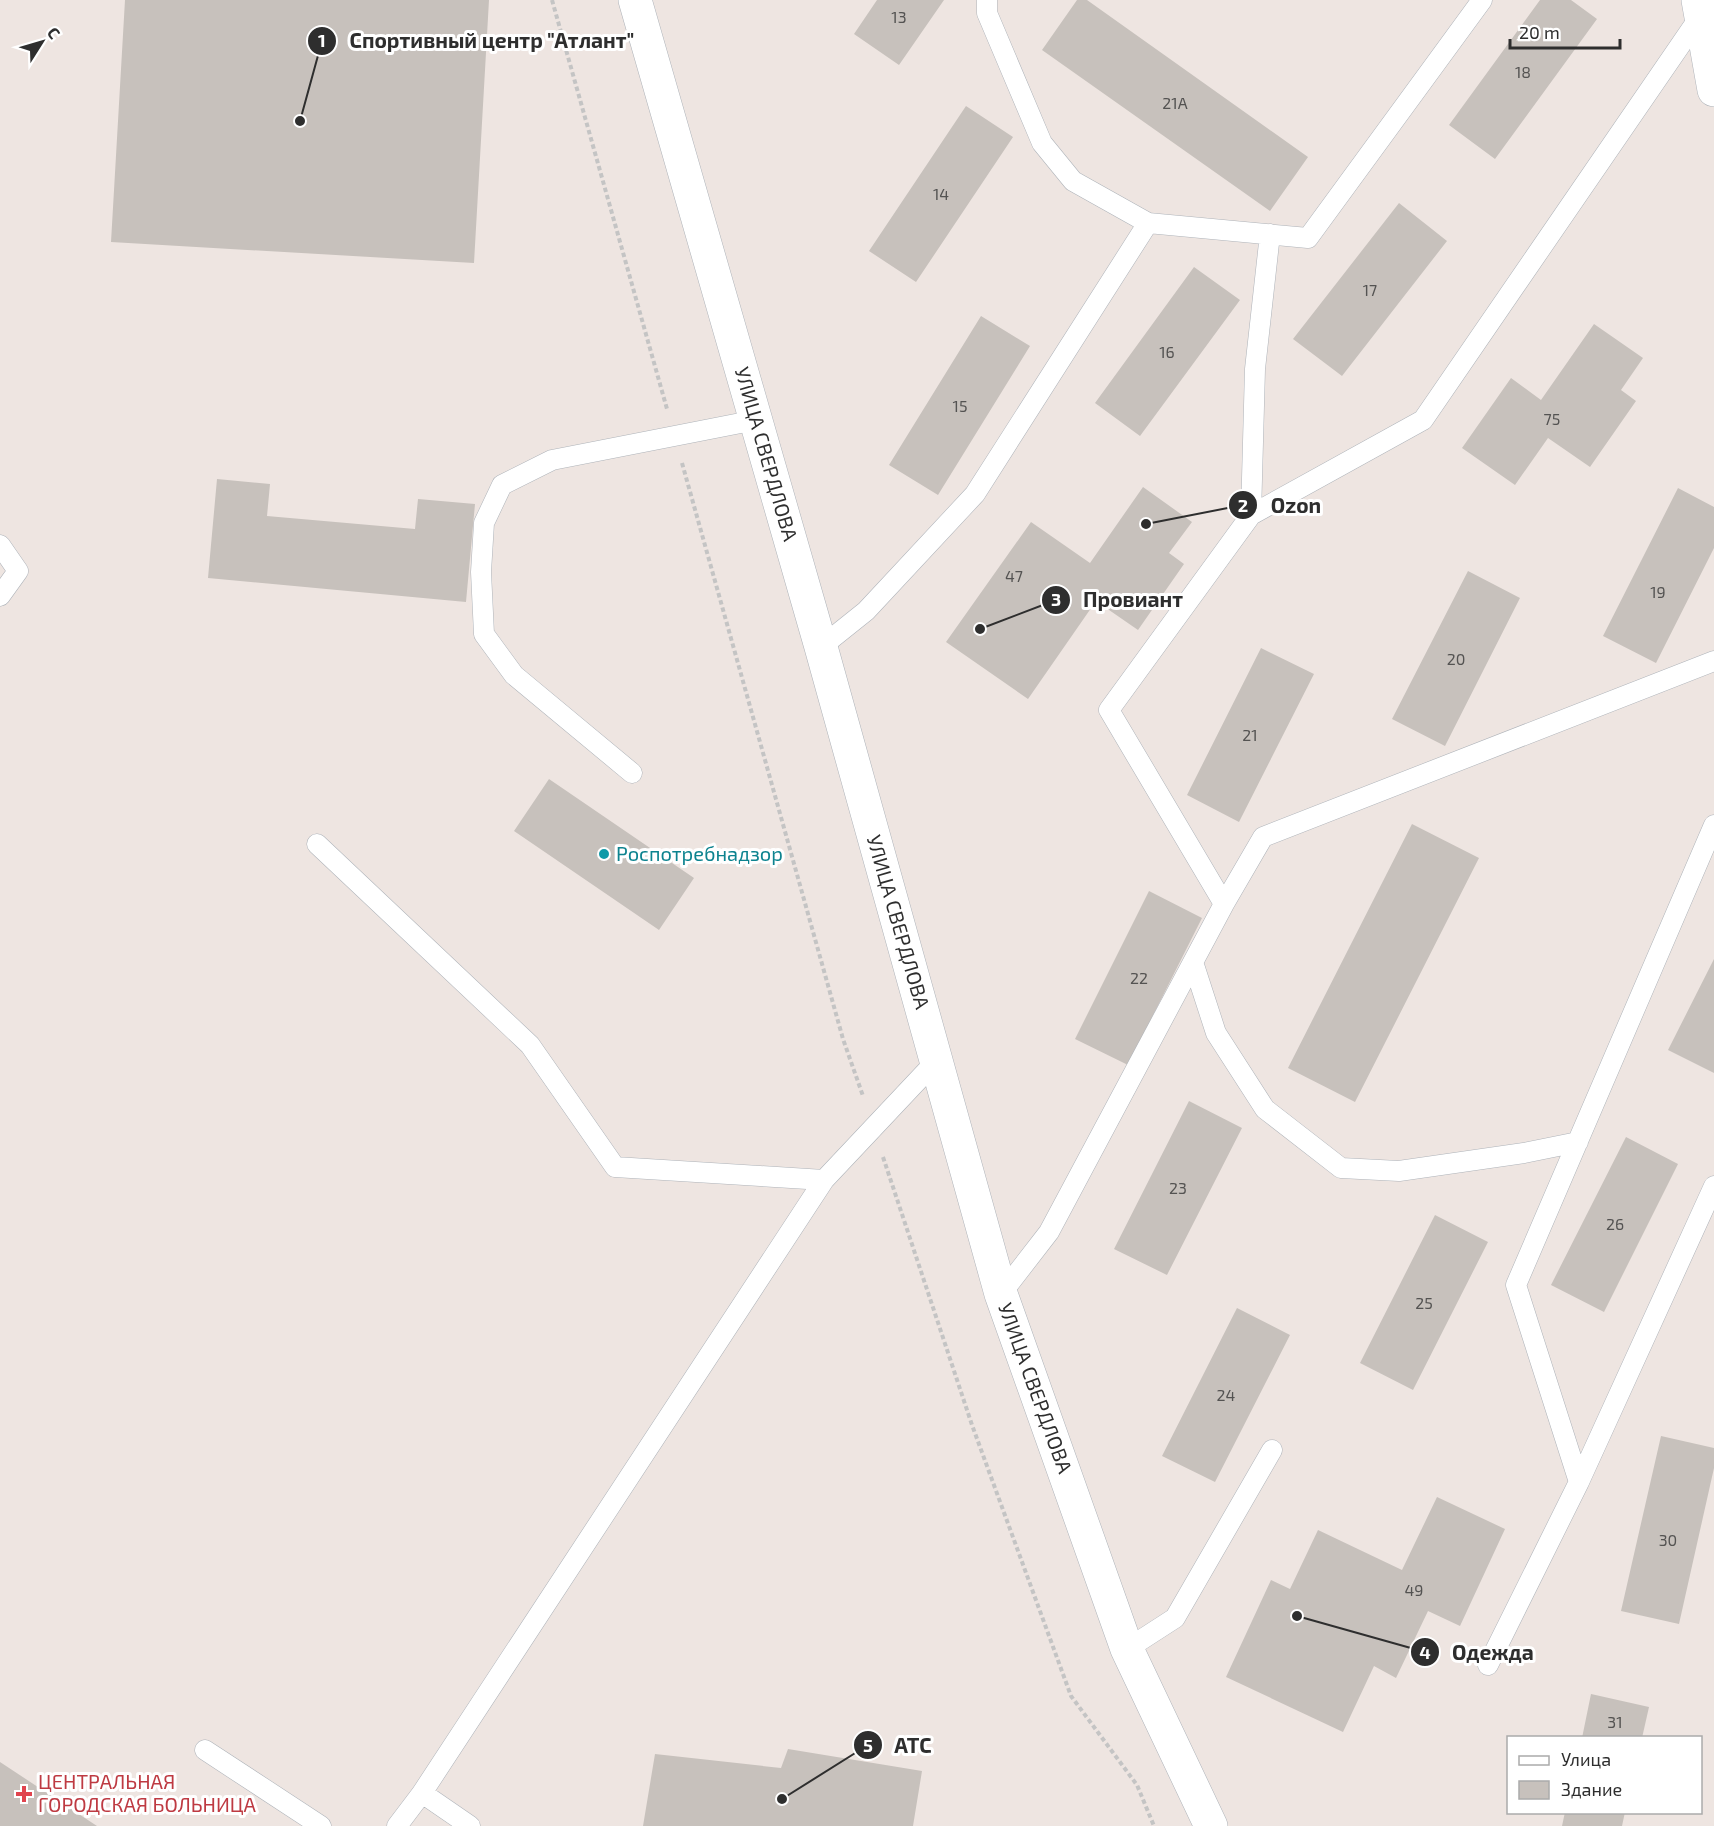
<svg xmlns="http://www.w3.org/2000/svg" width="1714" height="1826" viewBox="0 0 1714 1826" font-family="'Exo 2',sans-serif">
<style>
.building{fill:#c7c1bc}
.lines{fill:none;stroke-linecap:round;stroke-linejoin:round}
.lane-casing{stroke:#aeb3b9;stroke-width:21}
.street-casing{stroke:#aeb3b9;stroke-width:34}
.secondary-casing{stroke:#aeb3b9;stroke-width:34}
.path{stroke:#c4c4c4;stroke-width:4;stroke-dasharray:4.5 3;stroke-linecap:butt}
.lane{stroke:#fff;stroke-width:20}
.street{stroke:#fff;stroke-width:33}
.secondary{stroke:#fff;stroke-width:33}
.culture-dot{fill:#0f9aa8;stroke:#fff;stroke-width:2}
.health-dot{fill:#e0444e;stroke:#fff;stroke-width:2}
.labels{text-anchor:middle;stroke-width:6;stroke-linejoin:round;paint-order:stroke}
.number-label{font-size:16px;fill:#545352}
.street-label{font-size:20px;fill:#2e2e2e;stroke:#fff}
.culture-label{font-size:20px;fill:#0d838f;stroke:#fff;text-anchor:start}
.health-label{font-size:20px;fill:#be3a42;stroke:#fff;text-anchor:start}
.leader{fill:none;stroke:#2e2e2e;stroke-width:2}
.callout-dot{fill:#2e2e2e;stroke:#fff;stroke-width:2}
.mark-label{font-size:18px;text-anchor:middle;font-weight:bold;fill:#fff}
.callout-label{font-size:21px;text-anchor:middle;font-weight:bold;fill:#2e2e2e;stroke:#fff;stroke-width:6;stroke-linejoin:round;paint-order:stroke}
</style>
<rect width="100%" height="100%" fill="#eee5e1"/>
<!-- building -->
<path class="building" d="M 125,0 L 489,0 L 474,263 L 111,242 Z
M 877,0 L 944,0 L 899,65 L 854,34 Z
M 1077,0 L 1087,0 L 1308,157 L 1270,211 L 1042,50 Z
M 1540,0 L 1571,0 L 1597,19 L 1495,159 L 1449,125 Z
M 966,106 L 1013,137 L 916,282 L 869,251 Z
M 1399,203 L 1447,241 L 1342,376 L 1293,339 Z
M 1194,267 L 1240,300 L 1140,436 L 1095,403 Z
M 981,316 L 1030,346 L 938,495 L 889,465 Z
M 1594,324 L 1643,358 L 1621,390 L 1636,401 L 1590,467 L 1548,438 L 1515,485 L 1462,448 L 1511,378 L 1541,400 Z
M 217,479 L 270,484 L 267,516 L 415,529 L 418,499 L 475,504 L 466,602 L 208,578 Z
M 1143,487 L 1192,522 L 1169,553 L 1184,564 L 1138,630 L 1096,601 L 1028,699 L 946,642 L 1031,522 L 1090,563 Z
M 1678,488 L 1714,507 L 1714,548 L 1656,663 L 1603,636 Z
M 1468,571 L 1520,598 L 1445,746 L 1392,719 Z
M 1261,648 L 1314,674 L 1239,822 L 1187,795 Z
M 549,779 L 694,878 L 659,930 L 514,831 Z
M 1412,824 L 1479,858 L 1355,1102 L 1288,1068 Z
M 1149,891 L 1202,918 L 1128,1065 L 1075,1039 Z
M 1714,959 L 1714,1073 L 1668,1050 Z
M 1189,1101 L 1242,1128 L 1167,1275 L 1114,1249 Z
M 1626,1137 L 1678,1164 L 1604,1312 L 1551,1285 Z
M 1435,1215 L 1488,1242 L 1413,1390 L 1360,1363 Z
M 1237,1308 L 1290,1335 L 1215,1482 L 1162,1456 Z
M 1661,1436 L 1714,1448 L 1714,1468 L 1679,1624 L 1621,1611 Z
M 1437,1497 L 1505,1529 L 1460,1626 L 1428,1611 L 1396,1678 L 1374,1666 L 1343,1732 L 1226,1677 L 1271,1580 L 1290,1589 L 1318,1530 L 1402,1570 Z
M 1591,1694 L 1649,1707 L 1642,1738 L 1582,1738 Z
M 788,1749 L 922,1771 L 913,1826 L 643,1826 L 655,1754 L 781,1768 Z
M 0,1762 L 97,1826 L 0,1826 Z
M 1565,1812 L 1625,1812 L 1622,1826 L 1562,1826 Z"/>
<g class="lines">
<!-- lane casing -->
<g class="lane-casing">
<path id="lane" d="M 987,0 L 987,13 L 1042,143 L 1073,181 L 1148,223
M 1251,515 L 1423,420 L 1701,15
M 0,545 L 18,571 L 0,596
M 821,647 L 866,611 L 975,494 L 1148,223 L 1308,238 L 1482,0
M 632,773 L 514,675 L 484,634 L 481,572 L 484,523 L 502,485 L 552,460 L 756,420
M 317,844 L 530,1045 L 615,1167 L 824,1180
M 1224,904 L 1109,710 L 1251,515 L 1255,369 L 1270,234
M 1193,962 L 1216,1033 L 1265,1109 L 1341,1168 L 1399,1171 L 1524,1153 L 1578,1142
M 1001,1294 L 1049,1232 L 1224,904 L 1263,837 L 1714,661
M 1579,1482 L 1516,1285 L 1714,825
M 1127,1649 L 1175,1618 L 1272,1450
M 1488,1665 L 1579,1482 L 1714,1186
M 205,1750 L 321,1826
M 422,1793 L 470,1826
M 397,1826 L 422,1793 L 824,1180 L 937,1060"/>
</g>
<!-- street casing -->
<g class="street-casing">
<path id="street" d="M 1698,0 L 1714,90"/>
</g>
<!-- secondary casing -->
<g class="secondary-casing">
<path id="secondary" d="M 635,0 L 821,647 L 1001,1294 L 1127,1649 L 1211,1826"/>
</g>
<!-- path -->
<path class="path" d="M 552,0 L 667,409
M 682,463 L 843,1039 L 863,1096
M 883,1157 L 972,1425 L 1071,1696 L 1137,1785 L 1154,1826"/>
<!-- lane -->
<use href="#lane" class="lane"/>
<!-- street -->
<use href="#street" class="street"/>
<!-- secondary -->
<use href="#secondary" class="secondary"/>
</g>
<!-- markers -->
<circle class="culture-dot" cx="604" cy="854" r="6"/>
<path class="health-dot" d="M21 1785h6v6h6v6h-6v6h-6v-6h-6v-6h6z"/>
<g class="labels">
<!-- number labels -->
<g class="number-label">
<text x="899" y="23">13</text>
<text x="1523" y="78">18</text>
<text x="1175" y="109">21А</text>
<text x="941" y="200">14</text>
<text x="1370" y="296">17</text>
<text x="1167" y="358">16</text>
<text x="960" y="412">15</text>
<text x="1552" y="425">75</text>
<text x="1014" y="582">47</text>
<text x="1658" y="598">19</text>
<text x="1456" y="665">20</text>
<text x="1250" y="741">21</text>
<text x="1139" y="984">22</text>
<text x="1178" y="1194">23</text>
<text x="1615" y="1230">26</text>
<text x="1424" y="1309">25</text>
<text x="1226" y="1401">24</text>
<text x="1668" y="1546">30</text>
<text x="1414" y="1596">49</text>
<text x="1615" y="1728">31</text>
</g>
<!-- street labels -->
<g class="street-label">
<text transform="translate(766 454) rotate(74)" y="7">УЛИЦА СВЕРДЛОВА</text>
<text transform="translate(898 922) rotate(74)" y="7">УЛИЦА СВЕРДЛОВА</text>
<text transform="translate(1035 1388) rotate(70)" y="7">УЛИЦА СВЕРДЛОВА</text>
</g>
<!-- culture labels -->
<g class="culture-label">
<text x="616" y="861">Роспотребнадзор</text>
</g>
<!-- health labels -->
<g class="health-label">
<text x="38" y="1789">ЦЕНТРАЛЬНАЯ<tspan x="38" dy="23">ГОРОДСКАЯ БОЛЬНИЦА</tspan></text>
</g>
</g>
<!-- callouts -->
<path class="leader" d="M300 121L322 41M1146 524L1243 505M980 629L1056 600M1297 1616L1425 1652M782 1799L868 1745"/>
<g class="callout-dot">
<circle cx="300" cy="121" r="6"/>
<circle cx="1146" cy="524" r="6"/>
<circle cx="980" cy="629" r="6"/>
<circle cx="1297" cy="1616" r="6"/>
<circle cx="782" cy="1799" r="6"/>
<circle cx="322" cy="41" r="15"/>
<circle cx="1243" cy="505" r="15"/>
<circle cx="1056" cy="600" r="15"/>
<circle cx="1425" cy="1652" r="15"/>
<circle cx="868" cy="1745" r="15"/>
</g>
<g class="mark-label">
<text x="322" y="47">1</text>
<text x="1243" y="512">2</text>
<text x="1056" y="606">3</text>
<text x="1425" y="1659">4</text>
<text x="868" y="1752">5</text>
</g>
<g class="callout-label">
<text x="492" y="48">Спортивный центр "Атлант"</text>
<text x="1296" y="513">Ozon</text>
<text x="1133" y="607">Провиант</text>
<text x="1493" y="1660">Одежда</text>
<text x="913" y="1753">АТС</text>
</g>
<!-- legend -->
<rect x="1507" y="1736" width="195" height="78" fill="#ffffff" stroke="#ababab" stroke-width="1.5"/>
<rect x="1519" y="1756" width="30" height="9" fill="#ffffff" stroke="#ababab" stroke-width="1.5"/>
<text x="1561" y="1766" font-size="18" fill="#2e2e2e">Улица</text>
<rect x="1519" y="1781" width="30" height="18" fill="#c7c1bc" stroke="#ababab" stroke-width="1.5"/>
<text x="1561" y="1796" font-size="18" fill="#2e2e2e">Здание</text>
<!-- north arrow -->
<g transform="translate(42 42) rotate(53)" stroke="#ffffff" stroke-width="4.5" paint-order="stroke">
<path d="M0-4.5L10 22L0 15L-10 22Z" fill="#2e2e2e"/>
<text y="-9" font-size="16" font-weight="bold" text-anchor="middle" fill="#2e2e2e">С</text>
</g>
<!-- scale -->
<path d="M1510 39v9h110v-9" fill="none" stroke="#2e2e2e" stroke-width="3"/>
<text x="1519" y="39" font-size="18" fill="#2e2e2e" stroke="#ffffff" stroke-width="4.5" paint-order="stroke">20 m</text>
</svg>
